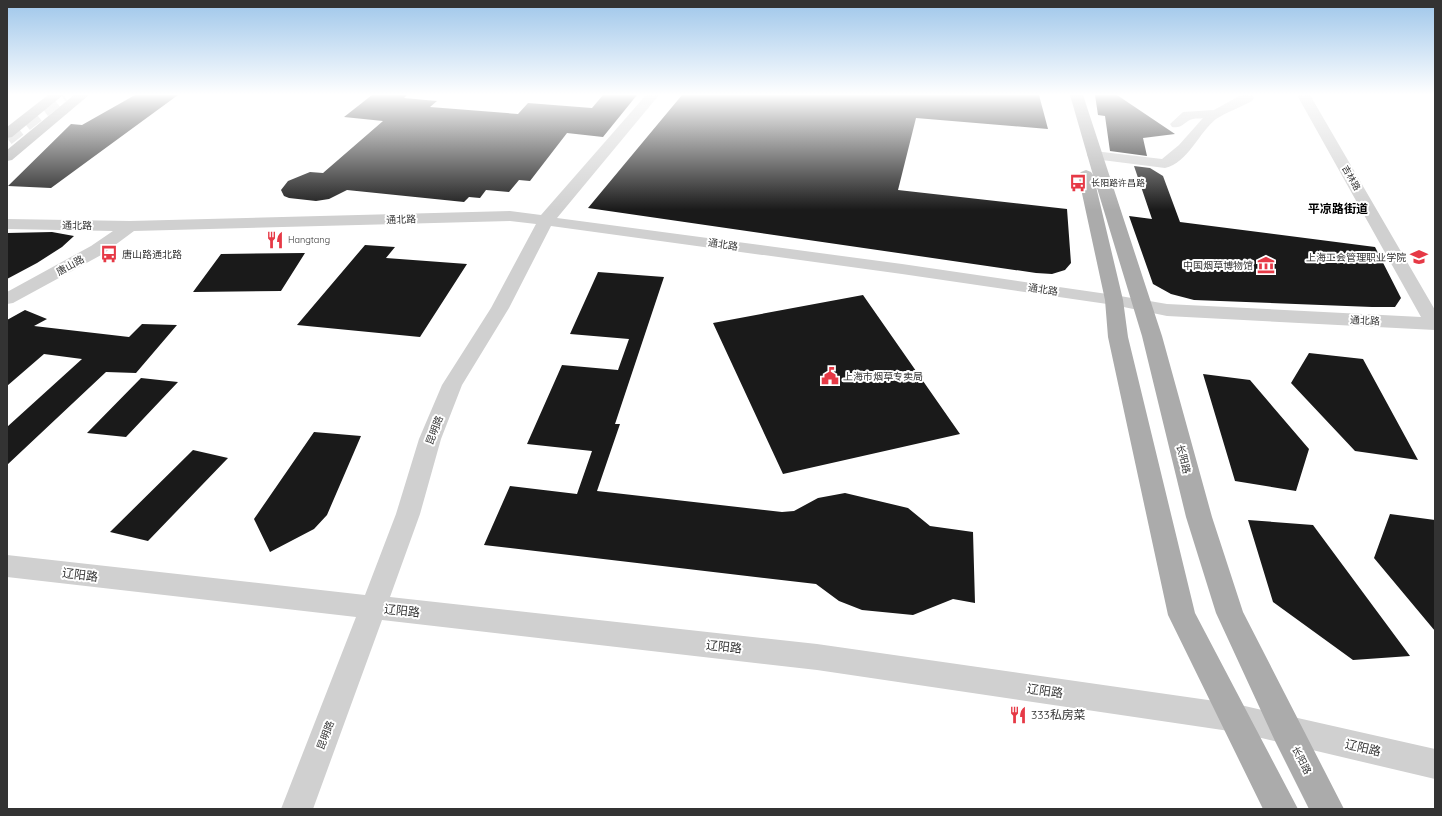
<svg xmlns="http://www.w3.org/2000/svg" width="1442" height="816" viewBox="0 0 1442 816" font-family="Quicksand,'Noto Sans SC',sans-serif">
<style>
.building{fill:#1a1a1a}
.lines{fill:none;stroke-linecap:round;stroke-linejoin:round}
.highway-tunnel{stroke:#d6d6d6;stroke-width:15;stroke-dasharray:15 8;stroke-linecap:butt}
.minor{fill:#d0d0d0;fill-rule:evenodd}
.major{fill:#ababab;fill-rule:evenodd}
.labels{text-anchor:middle;stroke-width:4;stroke-linejoin:round;paint-order:stroke}
.far-street-label{font-size:9px;fill:#333;stroke:#fff}
.far-poi-label{font-size:9px;fill:#333;stroke:#fff;text-anchor:start}
.street-label{font-size:10px;fill:#333;stroke:#fff}
.poi-label{font-size:10px;fill:#333;stroke:#fff;text-anchor:start}
.far-district-label{font-size:12px;font-weight:bold;fill:#000;stroke:#fff}
.near-street-label{font-size:12px;fill:#333;stroke:#fff}
.near-poi-label{font-size:12px;fill:#333;stroke:#fff;text-anchor:start}
</style>
<rect width="100%" height="100%" fill="#fff"/>
<!-- building -->
<path class="building" d="M 135,95 L 178,95 L 51,188 L 8,186 L 71,124 L 82,125 Z
M 372,95 L 407,95 L 404,98 L 437,101 L 430,107 L 518,114 L 528,103 L 592,108 L 603,95 L 637,95 L 603,137 L 567,133 L 530,181 L 519,180 L 509,192 L 486,190 L 480,198 L 469,197 L 464,202 L 347,190 L 329,199 L 316,201 L 289,198 L 284,196 L 281,190 L 288,181 L 310,172 L 323,173 L 383,121 L 344,117 Z
M 682,95 L 1039,95 L 1048,129 L 916,118 L 898,190 L 1067,209 L 1071,263 L 1065,270 L 1052,274 L 1036,273 L 588,208 Z
M 1095,95 L 1117,95 L 1175,134 L 1143,138 L 1147,156 L 1110,151 L 1105,116 L 1098,115 Z
M 1134,166 L 1150,168 L 1163,176 L 1180,222 L 1375,247 L 1401,298 L 1395,307 L 1372,307 L 1194,300 L 1171,294 L 1153,284 L 1129,216 L 1152,219 Z
M 52,232 L 74,236 L 62,247 L 37,263 L 7,279 L 7,233 Z
M 365,245 L 395,247 L 386,258 L 467,264 L 420,337 L 297,325 Z
M 305,253 L 281,291 L 193,292 L 221,254 Z
M 598,272 L 664,277 L 615,424 L 620,424 L 597,491 L 782,512 L 794,511 L 818,498 L 845,493 L 908,508 L 930,526 L 973,532 L 975,603 L 953,599 L 913,615 L 862,610 L 839,601 L 816,584 L 484,545 L 510,486 L 577,494 L 592,451 L 527,444 L 562,365 L 618,370 L 629,339 L 570,334 Z
M 863,295 L 960,434 L 783,474 L 713,323 Z
M 25,310 L 47,319 L 34,326 L 129,337 L 142,324 L 177,325 L 136,373 L 106,372 L 7,465 L 7,427 L 82,359 L 44,354 L 7,386 L 7,320 Z
M 1309,353 L 1363,359 L 1418,460 L 1355,451 L 1291,383 Z
M 1203,374 L 1250,380 L 1309,449 L 1296,491 L 1235,481 Z
M 141,378 L 178,382 L 126,437 L 87,433 Z
M 314,432 L 361,436 L 327,515 L 314,529 L 270,552 L 254,519 Z
M 193,450 L 228,458 L 148,541 L 110,532 Z
M 1390,514 L 1435,520 L 1435,631 L 1374,558 Z
M 1248,520 L 1313,525 L 1410,656 L 1353,660 L 1273,602 Z"/>
<g class="lines">
<!-- highway-tunnel -->
<path class="highway-tunnel" d="M 7,138 L 63,95"/>
<!-- minor -->
<path class="minor" d="M 646,95 L 659,95 L 557,218 L 902,264 L 1114,295 L 1167,304 L 1421,317 L 1297,95 L 1310,95 L 1435,310 L 1435,330 L 1167,316 L 1114,305 L 902,274 L 551,226 L 509,308 L 462,385 L 441,439 L 420,514 L 390,597 L 817,644 L 1236,704 L 1435,749 L 1435,779 L 1236,732 L 817,670 L 382,620 L 313,809 L 281,809 L 356,617 L 7,577 L 7,555 L 365,595 L 396,514 L 419,439 L 442,385 L 491,308 L 536,224 L 510,221 L 134,231 L 103,254 L 13,303 L 7,304 L 7,292 L 91,246 L 113,231 L 7,229 L 7,219 L 130,221 L 510,211 L 541,215 Z
M 1241,95 L 1253,95 L 1254,98 L 1252,101 C 1241,107 1227,112 1216,119 C 1199,132 1188,163 1165,168 L 1094,159 L 1089,158 L 1087,155 L 1089,152 L 1094,151 L 1162,159 L 1179,145 L 1203,118 C 1200,119 1196,118 1193,119 C 1184,121 1183,129 1172,127 L 1170,124 L 1183,112 L 1214,110 Z"/>
<!-- major -->
<path class="major" d="M 48,95 L 63,95 L 12,137 L 7,138 L 7,127 Z
M 74,95 L 89,95 L 12,160 L 7,161 L 7,150 Z
M 1070,95 L 1083,95 L 1162,336 L 1212,517 L 1243,612 L 1344,809 L 1309,809 L 1275,741 L 1216,613 L 1186,517 L 1142,336 L 1094,178 L 1123,300 L 1128,337 L 1195,613 L 1298,809 L 1263,809 L 1168,615 L 1108,337 L 1105,300 L 1078,175 L 1081,172 L 1086,170 L 1091,172 L 1093,175 Z"/>
</g>
<!-- sky -->
<linearGradient id="sky" x2="0" y2="1"><stop stop-color="#9ec6ea"/><stop offset="0.45" stop-color="#fff"/><stop offset="1" stop-color="#fff" stop-opacity="0"/></linearGradient>
<rect width="1442" height="210" fill="url(#sky)"/>
<!-- icons -->
<defs>
<g id="bus-bare" transform="scale(1.38)"><path d="M-5-6H5V4H4V6H2V4H-2V6H-4V4H-5ZM-3.5-4V0h7V-4ZM-3.5 1.2v1.5H-2V1.2ZM2 1.2v1.5H3.5V1.2Z" fill="#e63946" stroke="#fff" stroke-width="2.5" paint-order="stroke"/></g>
<g id="restaurant-bare" transform="scale(1.38)"><path d="M-5-6h1v4h1v-4h1v4h1v-4h1v5L-1.5 .5V6h-2V.5L-5-1ZM5-6V6H3V1.5H1.5Q1.5-4 5-6Z" fill="#e63946" stroke="#fff" stroke-width="2.5" paint-order="stroke"/></g>
<g id="university-bare" transform="scale(1.38)"><path d="M0-5L7-2L0 1L-7-2ZM-4 1L0 2.5L4 1V4Q0 6-4 4Z" fill="#e63946" stroke="#fff" stroke-width="2.5" paint-order="stroke"/></g>
<g id="museum-bare" transform="scale(1.38)"><path d="M0-6L6-3V-2H-6V-3ZM-5-1h2V3h-2ZM-1-1h2V3h-2ZM3-1h2V3H3ZM-6 4H6V6H-6Z" fill="#e63946" stroke="#fff" stroke-width="2.5" paint-order="stroke"/></g>
<g id="civic-bare" transform="scale(1.38)"><path d="M-.6-6.5H3V-4.5H.6V-3L4-1V1h2V6H-6V1h2V-1L-.6-3ZM-1.2 2.5V6h2.4V2.5Z" fill="#e63946" stroke="#fff" stroke-width="2.5" paint-order="stroke"/></g>
</defs>
<g fill-rule="evenodd">
<use href="#bus-bare" x="1078" y="183"/>
<use href="#restaurant-bare" x="275" y="240"/>
<use href="#bus-bare" x="109" y="254"/>
<use href="#university-bare" x="1419" y="257"/>
<use href="#museum-bare" x="1266" y="265"/>
<use href="#civic-bare" x="830" y="376"/>
<use href="#restaurant-bare" x="1018" y="715"/>
</g>
<g class="labels">
<!-- far-street labels -->
<g class="far-street-label">
<text transform="translate(1351 178) rotate(60)" y="3">吉林路</text>
</g>
<!-- far-poi labels -->
<g class="far-poi-label">
<text x="1091" y="186">长阳路许昌路</text>
<text x="288" y="243">Hangtang</text>
</g>
<!-- street labels -->
<g class="street-label">
<text transform="translate(401 219) rotate(-2)" y="4">通北路</text>
<text transform="translate(77 225) rotate(1)" y="4">通北路</text>
<text transform="translate(723 244) rotate(8)" y="4">通北路</text>
<text transform="translate(70 265) rotate(-29)" y="4">唐山路</text>
<text transform="translate(1043 289) rotate(8)" y="4">通北路</text>
<text transform="translate(1365 320) rotate(3)" y="4">通北路</text>
<text transform="translate(434 430) rotate(-69)" y="4">昆明路</text>
<text transform="translate(1184 459) rotate(76)" y="4">长阳路</text>
<text transform="translate(325 735) rotate(-69)" y="4">昆明路</text>
<text transform="translate(1302 760) rotate(63)" y="4">长阳路</text>
</g>
<!-- poi labels -->
<g class="poi-label">
<text x="122" y="258">唐山路通北路</text>
<text x="1406" y="261" text-anchor="end">上海工会管理职业学院</text>
<text x="1253" y="269" text-anchor="end">中国烟草博物馆</text>
<text x="843" y="380">上海市烟草专卖局</text>
</g>
<!-- far-district labels -->
<g class="far-district-label">
<text x="1338" y="213">平凉路街道</text>
</g>
<!-- near-street labels -->
<g class="near-street-label">
<text transform="translate(80 575) rotate(7)" y="4">辽阳路</text>
<text transform="translate(402 611) rotate(6)" y="4">辽阳路</text>
<text transform="translate(724 647) rotate(6)" y="4">辽阳路</text>
<text transform="translate(1045 691) rotate(8)" y="4">辽阳路</text>
<text transform="translate(1363 748) rotate(13)" y="4">辽阳路</text>
</g>
<!-- near-poi labels -->
<g class="near-poi-label">
<text x="1031" y="719">333私房菜</text>
</g>
</g>
<!-- border -->
<rect width="1442" height="816" fill="none" stroke="#333333" stroke-width="16"/>
</svg>
